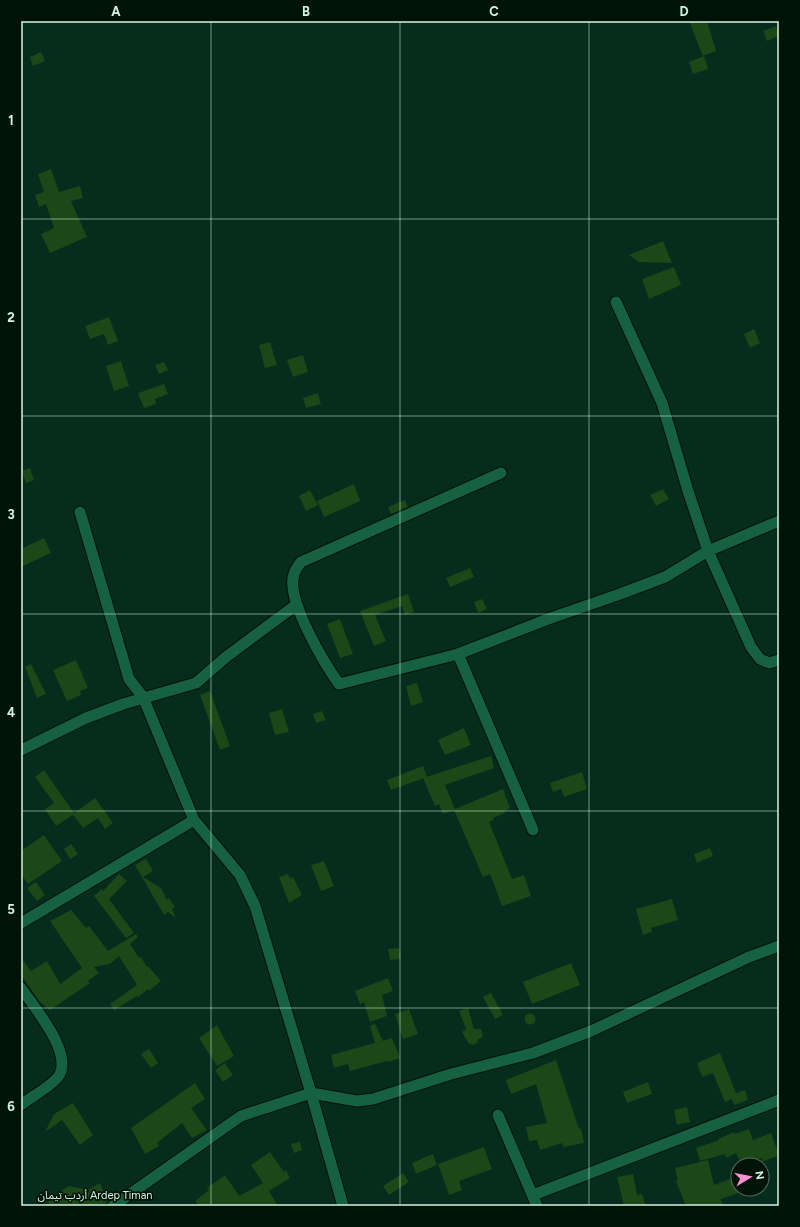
<svg xmlns="http://www.w3.org/2000/svg" width="800" height="1227" viewBox="0 0 800 1227" font-family="Figtree,'Noto Sans Arabic',sans-serif">
<style>
.building{fill:#1c4716}
.lines{fill:none;stroke-linecap:round;stroke-linejoin:round}
.minor-casing{stroke:#001209;stroke-width:13}
.minor{stroke:#166142;stroke-width:11}
.grid{fill:none;stroke:#d2f5e2;stroke-width:1;stroke-opacity:0.55}
.labels{text-anchor:middle;stroke-width:3.5;stroke-linejoin:round;paint-order:stroke}
.neighbourhood-label{font-size:11px;fill:#d2f5e2;stroke:#001307}
.neatline{fill:none;stroke:#d2f5e2;stroke-width:1.5}
.grid-label{font-size:13px;text-anchor:middle;font-weight:bold;fill:#d2f5e2}
</style>
<rect width="100%" height="100%" fill="#052c1c"/>
<!-- building -->
<path class="building" d="M 689,21 L 707,21 L 716,51 L 703,56 Z
M 776,26 L 779,36 L 767,41 L 763,31 Z
M 41,52 L 45,61 L 33,66 L 30,57 Z
M 704,56 L 708,69 L 693,74 L 689,62 Z
M 51,169 L 59,192 L 80,186 L 83,198 L 71,201 L 87,237 L 50,253 L 41,234 L 54,228 L 46,204 L 39,207 L 35,195 L 44,192 L 38,174 Z
M 663,241 L 672,263 L 639,262 L 629,255 Z
M 674,267 L 681,285 L 649,299 L 642,279 Z
M 109,317 L 118,341 L 108,345 L 104,334 L 90,339 L 85,326 Z
M 754,329 L 760,343 L 750,348 L 744,334 Z
M 270,342 L 277,365 L 265,368 L 259,345 Z
M 303,355 L 308,372 L 293,377 L 287,360 Z
M 121,361 L 129,386 L 114,391 L 106,366 Z
M 164,362 L 168,370 L 159,374 L 155,365 Z
M 164,384 L 168,394 L 155,399 L 156,404 L 144,408 L 138,393 Z
M 318,393 L 321,404 L 306,408 L 303,398 Z
M 30,468 L 34,480 L 26,483 L 22,471 Z
M 354,484 L 360,501 L 324,517 L 317,501 Z
M 663,489 L 669,499 L 656,506 L 650,495 Z
M 310,490 L 318,505 L 306,511 L 299,496 Z
M 405,500 L 408,507 L 391,514 L 388,507 Z
M 44,538 L 51,553 L 21,567 L 21,549 Z
M 470,568 L 474,577 L 450,587 L 446,578 Z
M 408,594 L 414,612 L 405,615 L 402,606 L 375,615 L 386,641 L 374,646 L 360,611 Z
M 482,599 L 487,609 L 478,613 L 474,602 Z
M 340,619 L 353,654 L 340,658 L 327,624 Z
M 76,660 L 88,688 L 80,691 L 81,695 L 67,701 L 53,670 Z
M 31,664 L 46,694 L 37,698 L 25,667 Z
M 417,683 L 423,702 L 411,706 L 406,686 Z
M 210,691 L 230,746 L 220,750 L 200,695 Z
M 282,709 L 289,732 L 275,735 L 269,713 Z
M 322,711 L 326,720 L 316,723 L 313,714 Z
M 464,728 L 471,745 L 445,755 L 438,740 Z
M 491,756 L 494,768 L 445,785 L 455,809 L 503,789 L 510,808 L 504,811 L 505,813 L 493,818 L 494,820 L 489,822 L 512,879 L 524,875 L 531,896 L 502,906 L 490,874 L 483,877 L 454,810 L 443,814 L 439,804 L 435,806 L 423,778 Z
M 423,766 L 427,777 L 391,790 L 387,780 Z
M 44,770 L 74,813 L 95,798 L 113,823 L 105,829 L 98,818 L 83,828 L 73,815 L 56,826 L 45,809 L 54,803 L 35,777 Z
M 582,772 L 587,789 L 564,797 L 561,789 L 553,792 L 550,783 Z
M 44,835 L 62,861 L 28,884 L 21,874 L 21,851 Z
M 71,844 L 78,854 L 70,859 L 64,849 Z
M 710,848 L 713,856 L 697,863 L 694,854 Z
M 146,859 L 153,871 L 143,877 L 161,888 L 167,900 L 169,898 L 175,907 L 172,909 L 176,918 L 168,912 L 164,915 L 135,865 Z
M 324,861 L 334,886 L 321,891 L 311,865 Z
M 119,874 L 127,881 L 109,899 L 134,933 L 126,938 L 94,896 L 102,889 L 103,891 Z
M 288,874 L 290,878 L 293,877 L 302,895 L 289,903 L 279,877 Z
M 36,882 L 45,895 L 37,901 L 27,888 Z
M 672,899 L 678,920 L 651,928 L 652,932 L 643,935 L 636,909 Z
M 71,910 L 86,928 L 89,926 L 108,951 L 136,934 L 138,937 L 130,944 L 139,958 L 141,957 L 147,967 L 148,966 L 161,981 L 149,991 L 148,989 L 138,997 L 137,996 L 114,1010 L 110,1004 L 137,985 L 119,956 L 110,964 L 94,967 L 99,973 L 88,981 L 90,983 L 50,1010 L 40,1002 L 21,975 L 21,958 L 31,971 L 47,961 L 60,984 L 82,968 L 50,921 Z
M 399,948 L 401,959 L 390,960 L 388,949 Z
M 571,963 L 580,985 L 532,1004 L 523,982 Z
M 388,978 L 393,991 L 382,995 L 387,1016 L 370,1022 L 364,1002 L 360,1004 L 355,991 Z
M 491,993 L 503,1015 L 495,1019 L 483,997 Z
M 468,1008 L 474,1029 L 481,1029 L 483,1037 L 477,1040 L 478,1043 L 472,1045 L 471,1043 L 469,1044 L 462,1032 L 466,1029 L 459,1011 Z
M 409,1009 L 418,1034 L 403,1039 L 395,1014 Z
M524.5 1019a5.5 5.5 0 1 1 11 0a5.5 5.5 0 1 1-11 0Z
M 375,1024 L 383,1041 L 392,1038 L 400,1058 L 388,1062 L 387,1061 L 350,1071 L 348,1064 L 334,1068 L 331,1055 L 375,1043 L 370,1026 Z
M 217,1025 L 234,1056 L 217,1066 L 199,1038 Z
M 149,1049 L 158,1063 L 151,1068 L 141,1054 Z
M 720,1053 L 736,1093 L 745,1090 L 748,1100 L 734,1105 L 732,1099 L 725,1102 L 713,1073 L 702,1077 L 697,1063 Z
M 556,1060 L 579,1129 L 581,1128 L 584,1143 L 563,1147 L 562,1143 L 540,1150 L 537,1140 L 529,1141 L 526,1127 L 547,1123 L 536,1084 L 511,1094 L 506,1080 Z
M 225,1063 L 233,1075 L 223,1082 L 215,1070 Z
M 648,1082 L 652,1094 L 627,1103 L 623,1092 Z
M 195,1083 L 205,1099 L 191,1108 L 207,1130 L 192,1138 L 182,1123 L 157,1143 L 159,1146 L 145,1154 L 131,1128 Z
M 73,1103 L 93,1135 L 80,1145 L 62,1120 L 45,1132 L 54,1114 Z
M 687,1107 L 690,1122 L 677,1125 L 674,1110 Z
M 749,1129 L 753,1140 L 771,1133 L 779,1155 L 762,1162 L 762,1158 L 742,1165 L 736,1153 L 726,1158 L 725,1154 L 700,1161 L 696,1148 L 719,1140 L 718,1139 L 734,1132 L 735,1134 Z
M 300,1142 L 302,1150 L 294,1153 L 291,1144 Z
M 484,1147 L 492,1169 L 459,1181 L 462,1190 L 449,1195 L 438,1164 Z
M 270,1152 L 284,1172 L 286,1170 L 290,1178 L 269,1191 L 278,1206 L 200,1206 L 195,1201 L 209,1190 L 207,1188 L 225,1175 L 239,1196 L 263,1183 L 251,1165 Z
M 433,1154 L 437,1165 L 416,1174 L 412,1163 Z
M 708,1160 L 714,1185 L 738,1176 L 738,1193 L 721,1199 L 723,1206 L 686,1206 L 676,1181 L 678,1180 L 675,1168 Z
M 403,1173 L 409,1182 L 389,1195 L 383,1186 Z
M 633,1174 L 637,1195 L 642,1194 L 646,1206 L 624,1206 L 617,1177 Z
M 100,1183 L 108,1202 L 102,1206 L 50,1206 L 46,1200 L 69,1186 L 88,1190 Z"/>
<g class="lines">
<!-- minor casing -->
<g class="minor-casing">
<path id="minor" d="M 616,302 L 662,403 L 688,491 L 708,551 L 751,647 L 760,659 L 769,663 L 779,660
M 501,473 L 301,562 C 297,567 294,572 293,578 C 289,604 324,663 339,684 L 458,654 L 548,619 L 620,594 L 665,577 L 708,551 L 779,521
M 80,512 L 129,679 L 143,697 L 194,820 L 240,875 L 255,906 L 311,1093 L 343,1206
M 458,654 L 533,830
M 21,750 L 86,718 L 123,704 L 196,683 L 226,657 L 296,605
M 21,923 L 194,820
M 21,988 C 34,1007 75,1055 58,1077 C 50,1087 31,1097 21,1105
M 498,1115 L 537,1206
M 533,1195 L 779,1100
M 113,1206 L 241,1116 L 311,1093 L 357,1101 L 373,1099 L 451,1074 L 533,1053 L 591,1031 L 749,957 L 779,946"/>
</g>
<!-- minor -->
<use href="#minor" class="minor"/>
</g>
<!-- grid -->
<path class="grid" d="M 211,21 L 211,1206M 400,21 L 400,1206M 589,21 L 589,1206M 21,219 L 779,219M 21,416 L 779,416M 21,614 L 779,614M 21,811 L 779,811M 21,1008 L 779,1008"/>
<g class="labels">
<!-- neighbourhood labels -->
<g class="neighbourhood-label">
<text x="95" y="1199">أردب تيمان Ardep Timan</text>
</g>
</g>
<!-- border -->
<rect width="800" height="1227" fill="none" stroke="#001307" stroke-width="44"/>
<!-- north arrow -->
<g transform="translate(750 1177) rotate(80)"><circle r="19" fill="#001307" stroke="#546d5f"/>
<path d="M0-3L7 15L0 10L-7 15Z" fill="#f591d2"/>
<text y="-6" font-size="11" font-weight="bold" text-anchor="middle" fill="#d2f5e2">N</text>
</g>
<rect x="22" y="22" width="756" height="1183" class="neatline"/>
<g class="grid-label">
<text x="116" y="16">A</text>
<text x="306" y="16">B</text>
<text x="494" y="16">C</text>
<text x="684" y="16">D</text>
<text x="11" y="125">1</text>
<text x="11" y="322">2</text>
<text x="11" y="519">3</text>
<text x="11" y="717">4</text>
<text x="11" y="914">5</text>
<text x="11" y="1111">6</text>
</g>
</svg>
